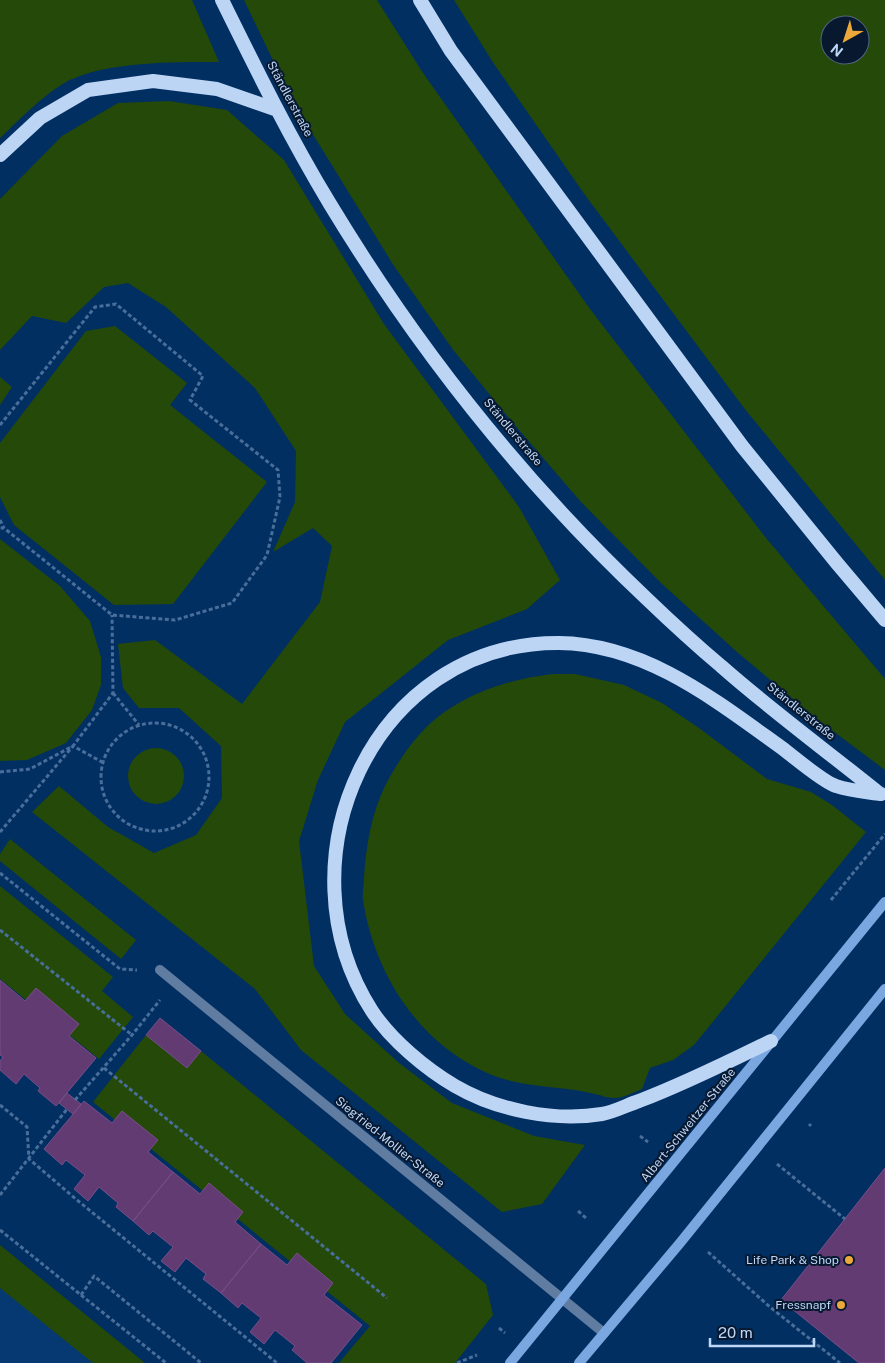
<svg xmlns="http://www.w3.org/2000/svg" width="885" height="1363" viewBox="0 0 885 1363" font-family="'Public Sans',sans-serif">
<style>
.built{fill:#063972}
.green{fill:#244909;fill-rule:evenodd}
.building{fill:#633b73;stroke:#784e89}
.lines{fill:none;stroke-linecap:round;stroke-linejoin:round}
.path{stroke:#496e9a;stroke-width:3;stroke-dasharray:4 2.5;stroke-linecap:butt}
.minor{stroke:#617ca1;stroke-width:10}
.secondary{stroke:#7ba7e1;stroke-width:10}
.trunk{stroke:#bdd5f4;stroke-width:14}
.poi-dot{fill:#eca93a;stroke:#07182f;stroke-width:2}
.labels{text-anchor:middle;stroke-width:4;stroke-linejoin:round;paint-order:stroke}
.street-label{font-size:12px;fill:#bfd7f7;stroke:#07182f}
.poi-label{font-size:12px;fill:#bfd7f7;stroke:#07182f;text-anchor:end}
</style>
<rect width="100%" height="100%" fill="#022f62"/>
<!-- built -->
<path class="built" d="M 0,1268 L 119,1363 L 0,1363 Z"/>
<!-- green -->
<path class="green" d="M 0,0 L 192,0 L 219,62 C 175,62 98,61 61,85 C 39,99 19,120 0,138 Z
M 244,0 L 377,0 L 423,73 L 590,309 L 766,538 L 885,679 L 885,770 L 817,719 L 737,652 L 661,583 L 581,502 L 514,424 L 454,351 L 394,266 L 293,102 Z
M 454,0 L 885,0 L 885,580 L 744,408 L 585,195 L 494,64 ZM 830,25 L 860,25 L 860,55 L 830,55 Z
M 169,101 L 227,110 L 284,160 L 384,324 L 519,507 L 560,580 L 527,609 L 448,640 L 345,722 L 318,780 L 299,841 L 314,966 L 345,1014 L 399,1063 L 452,1103 L 534,1136 L 585,1145 L 542,1204 L 502,1212 L 301,1050 L 255,989 L 32,812 L 59,786 L 108,827 L 154,853 L 196,835 L 222,798 L 221,746 L 179,708 L 139,708 L 123,688 L 118,644 L 155,640 L 242,704 L 320,602 L 332,546 L 313,528 L 273,552 L 295,502 L 296,451 L 255,388 L 166,307 L 128,283 L 104,287 L 66,323 L 32,316 L 0,350 L 0,199 L 62,136 L 118,103 Z
M 115,326 L 187,383 L 170,405 L 267,482 L 173,604 L 114,605 L 14,525 L 0,497 L 0,443 L 86,331 Z
M 0,377 L 12,387 L 0,405 Z
M 0,539 L 60,586 L 90,621 L 101,657 L 101,685 L 92,710 L 66,743 L 27,760 L 0,761 Z
M 552,674 L 575,674 L 624,685 L 662,703 L 699,728 L 767,779 L 811,792 L 832,805 L 866,832 L 694,1045 L 673,1060 L 650,1068 L 642,1089 C 634,1092 622,1099 613,1098 C 607,1098 601,1095 595,1094 C 583,1091 570,1089 558,1088 C 532,1085 509,1083 485,1072 C 417,1041 374,972 363,900 C 362,893 364,885 364,878 C 366,846 371,815 385,786 C 399,759 420,728 446,711 C 479,689 513,679 552,674 Z
M128 776a28 28 0 1 1 56 0a28 28 0 1 1-56 0Z
M 10,839 L 136,940 L 121,959 L 0,861 L 0,854 Z
M 0,886 L 113,977 L 102,991 L 133,1017 L 99,1059 L 0,979 Z
M 146,1035 L 187,1068 L 201,1051 L 486,1284 L 493,1315 L 455,1363 L 339,1363 L 370,1326 L 93,1102 Z
M 0,1245 L 145,1363 L 93,1363 L 0,1288 Z"/>
<!-- building -->
<path class="building" d="M 0,980 L 25,1001 L 36,988 L 79,1024 L 69,1036 L 96,1058 L 56,1106 L 38,1091 L 40,1088 L 24,1074 L 16,1084 L 0,1070 L 0,1061 L 3,1057 L 0,1055 Z
M 160,1018 L 201,1051 L 187,1068 L 146,1035 Z
M 67,1093 L 81,1104 L 73,1114 L 59,1103 Z
M 84,1101 L 112,1123 L 122,1111 L 158,1140 L 148,1152 L 173,1172 L 133,1221 L 116,1207 L 118,1203 L 99,1187 L 88,1201 L 74,1189 L 85,1175 L 66,1160 L 62,1165 L 44,1149 Z
M 885,1168 L 885,1363 L 859,1363 L 781,1300 Z
M 173,1172 L 200,1194 L 209,1183 L 243,1212 L 235,1222 L 261,1244 L 221,1293 L 203,1279 L 206,1274 L 186,1258 L 175,1272 L 161,1261 L 173,1247 L 153,1231 L 149,1235 L 133,1221 Z
M 261,1244 L 287,1265 L 297,1253 L 333,1283 L 324,1295 L 362,1325 L 331,1363 L 307,1363 L 292,1350 L 295,1346 L 275,1330 L 264,1344 L 250,1332 L 261,1318 L 242,1303 L 238,1308 L 221,1293 Z"/>
<g class="lines">
<!-- path -->
<path class="path" d="M 0,425 L 95,307 L 116,304 L 203,376 L 190,400 L 278,470 L 280,497 L 267,555 L 232,603 L 175,620 L 112,615 L 4,528 L 0,528
M 0,520 L 4,528
M 113,693 L 139,725
M101 777a54 54 0 1 1 108 0a54 54 0 1 1-108 0Z
M 0,772 L 30,769 L 73,746 L 113,693 L 112,615
M 0,832 L 73,746 L 102,762
M 0,873 L 120,969 L 137,970
M 831,900 L 885,834
M 0,930 L 132,1035
M 104,1068 L 387,1298
M 75,1100 L 132,1035 L 160,1000
M 0,1105 L 27,1127 L 29,1159 L 77,1200 L 277,1363
M 809,1124 L 811,1126
M 640,1136 L 648,1142
M 777,1164 L 845,1219
M 0,1195 L 67,1109
M 578,1211 L 586,1218
M 0,1230 L 81,1295 L 94,1276 L 201,1363
M 708,1252 L 770,1307 L 840,1363
M 81,1295 L 166,1363
M 499,1328 L 505,1333
M 457,1363 L 477,1355"/>
<!-- minor -->
<path class="minor" d="M 160,970 L 604,1333"/>
<!-- secondary -->
<path class="secondary" d="M 510,1363 L 885,902
M 579,1363 L 680,1243 L 885,989"/>
<!-- trunk -->
<path class="trunk" d="M 222,0 C 256,69 290,138 330,204 C 417,348 524,483 647,599 C 671,622 696,645 721,666 C 772,711 827,751 880,794
M 420,0 L 451,51 L 742,446 L 836,562 L 885,620
M 0,155 L 40,118 L 88,90 L 153,81 L 217,89 L 277,110
M 771,1041 C 728,1062 684,1084 639,1101 C 627,1105 614,1112 602,1114 C 554,1122 496,1110 455,1086 C 426,1069 391,1040 372,1011 C 276,862 372,642 559,643 C 645,644 715,700 782,748 C 794,757 823,782 836,786 C 850,791 867,792 881,794"/>
</g>
<!-- markers -->
<g class="poi-dot">
<circle cx="849" cy="1260" r="5"/>
<circle cx="841" cy="1305" r="5"/>
</g>
<g class="labels">
<!-- street labels -->
<g class="street-label">
<text transform="translate(290 99) rotate(62)" y="4">Ständlerstraße</text>
<text transform="translate(513 432) rotate(50)" y="4">Ständlerstraße</text>
<text transform="translate(801 711) rotate(39)" y="4">Ständlerstraße</text>
<text transform="translate(688 1125) rotate(-51)" y="4">Albert-Schweitzer-Straße</text>
<text transform="translate(390 1142) rotate(39)" y="4">Siegfried-Mollier-Straße</text>
</g>
<!-- poi labels -->
<g class="poi-label">
<text x="839" y="1264">Life Park &amp; Shop</text>
<text x="831" y="1309">Fressnapf</text>
</g>
</g>
<!-- north arrow -->
<g transform="translate(845 40) rotate(219)"><circle r="24" fill="#07182f" stroke="#51647f"/>
<path d="M0-4L9 19L0 12L-9 19Z" fill="#eca93a"/>
<text y="-8" font-size="14" font-weight="bold" text-anchor="middle" fill="#bfd7f7">N</text>
</g>
<!-- scale -->
<path d="M710 1338v8h104v-8" fill="none" stroke="#bfd7f7" stroke-width="2.5"/>
<text x="718" y="1338" font-size="15" fill="#bfd7f7" stroke="#07182f" stroke-width="4" paint-order="stroke">20 m</text>
</svg>
